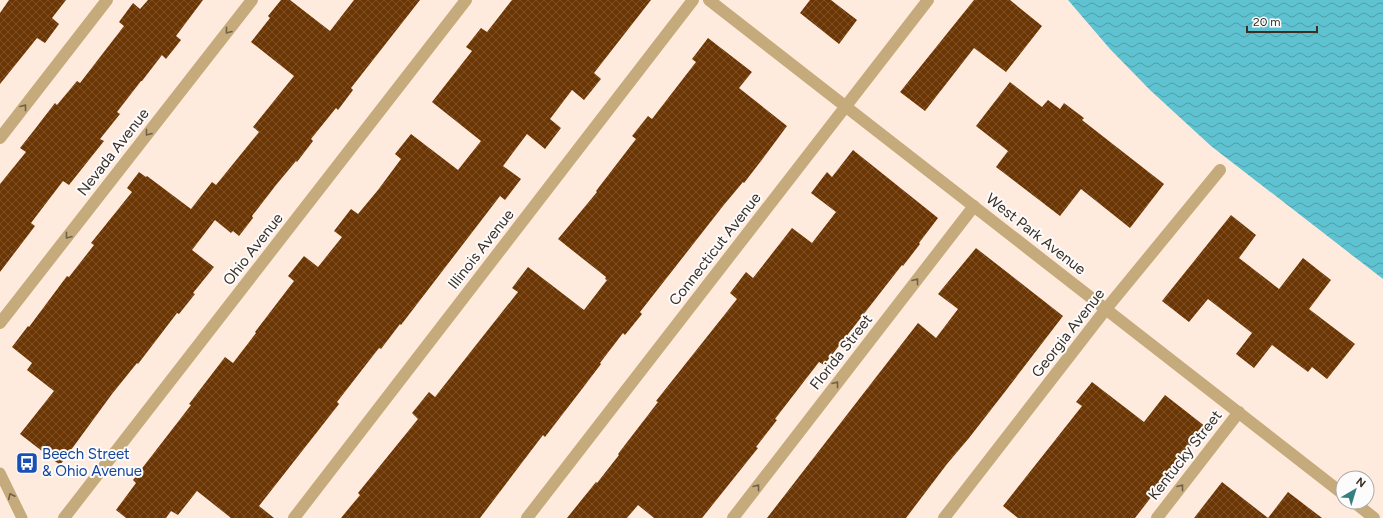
<svg xmlns="http://www.w3.org/2000/svg" width="1383" height="518" viewBox="0 0 1383 518" font-family="Figtree,sans-serif">
<style>
.water{fill:url(#water-waves)}
.building{fill:url(#building-cross-hatch)}
.lines{fill:none;stroke-linecap:round;stroke-linejoin:round}
.service{stroke:#c5aa7c;stroke-width:11}
.minor{stroke:#c5aa7c;stroke-width:12}
.oneway{stroke:#726048}
.labels{text-anchor:middle;stroke-width:4;stroke-linejoin:round;paint-order:stroke}
.street-label{font-size:15px;fill:#3a2e25;stroke:#fcfcfc}
.transit-label{font-size:15px;fill:#164399;stroke:#fcfcfc;text-anchor:start}
</style>
<defs>
<pattern id="water-waves" width="16" height="10" patternUnits="userSpaceOnUse"><rect width="16" height="10" fill="#5ec2d0"/><path d="M0 5q4-4 8 0t8 0" fill="none" stroke="#4f9ea9"/></pattern>
<pattern id="building-cross-hatch" width="8" height="8" patternUnits="userSpaceOnUse"><rect width="8" height="8" fill="#6b3603"/><path d="M0 0l8 8M0 8l8-8" fill="none" stroke="#7d5228"/></pattern>
</defs>
<rect width="100%" height="100%" fill="#ffebde"/>
<!-- water -->
<path class="water" d="M 1068,0 L 1383,0 L 1383,279 L 1211,146 L 1150,90 L 1110,49 Z"/>
<!-- building -->
<path class="building" d="M 9,0 L 66,0 L 52,18 L 59,24 L 45,43 L 37,38 L 0,84 L 0,13 Z
M 148,0 L 203,0 L 176,36 L 181,40 L 166,59 L 162,55 L 142,81 L 141,81 L 117,112 L 120,114 L 100,139 L 104,141 L 69,185 L 63,181 L 31,223 L 35,226 L 0,272 L 0,184 L 26,152 L 20,148 L 35,129 L 55,103 L 57,105 L 77,81 L 80,83 L 124,26 L 119,22 L 133,3 L 140,9 Z
M 281,0 L 290,0 L 330,31 L 354,0 L 420,0 L 351,88 L 353,90 L 338,110 L 336,108 L 311,139 L 313,141 L 297,162 L 296,161 L 276,185 L 252,216 L 253,218 L 239,236 L 233,231 L 231,233 L 215,220 L 192,250 L 214,267 L 193,293 L 195,294 L 179,314 L 177,313 L 138,364 L 137,363 L 112,394 L 60,465 L 20,434 L 54,391 L 27,370 L 32,363 L 12,347 L 28,326 L 29,327 L 67,276 L 69,277 L 94,245 L 91,243 L 132,192 L 127,188 L 139,172 L 146,177 L 147,176 L 191,209 L 212,182 L 216,185 L 259,132 L 253,127 L 294,76 L 251,42 L 270,18 L 268,16 Z
M 512,0 L 651,0 L 594,73 L 601,79 L 584,100 L 572,90 L 550,119 L 561,128 L 545,149 L 527,134 L 503,166 L 521,179 L 505,200 L 500,196 L 401,325 L 400,324 L 381,349 L 379,348 L 337,402 L 339,404 L 259,506 L 274,518 L 231,518 L 197,491 L 178,515 L 171,511 L 166,518 L 126,518 L 116,510 L 136,483 L 133,480 L 191,405 L 189,404 L 225,357 L 233,363 L 256,333 L 255,332 L 294,281 L 288,276 L 304,256 L 318,267 L 342,237 L 334,231 L 351,209 L 358,214 L 378,190 L 401,159 L 395,154 L 411,134 L 458,170 L 481,141 L 432,102 L 472,51 L 466,47 L 481,28 L 487,32 Z
M 810,0 L 831,0 L 857,20 L 839,44 L 800,13 Z
M 974,0 L 1010,0 L 1042,26 L 1006,72 L 974,48 L 925,111 L 900,92 Z
M 708,38 L 752,72 L 739,88 L 787,126 L 761,161 L 744,183 L 743,182 L 723,206 L 640,312 L 642,314 L 625,335 L 623,333 L 600,363 L 601,364 L 582,389 L 545,437 L 543,435 L 480,518 L 341,518 L 360,495 L 358,493 L 418,419 L 412,413 L 429,392 L 435,397 L 518,292 L 512,288 L 528,267 L 584,310 L 607,280 L 605,279 L 606,277 L 558,239 L 597,192 L 596,191 L 636,139 L 632,136 L 648,116 L 652,119 L 696,62 L 692,59 Z
M 1010,82 L 1042,107 L 1048,100 L 1060,109 L 1064,103 L 1084,118 L 1082,120 L 1164,184 L 1130,228 L 1081,189 L 1060,216 L 996,167 L 1008,151 L 976,126 Z
M 853,150 L 938,218 L 919,243 L 920,244 L 903,266 L 902,265 L 824,365 L 819,362 L 775,419 L 777,420 L 756,447 L 758,448 L 702,518 L 654,518 L 638,505 L 627,518 L 567,518 L 596,482 L 597,483 L 619,455 L 618,454 L 658,402 L 656,401 L 737,299 L 730,293 L 746,272 L 753,278 L 792,228 L 812,243 L 836,212 L 811,193 L 827,172 L 832,177 Z
M 1231,215 L 1256,235 L 1239,258 L 1279,289 L 1303,258 L 1331,280 L 1309,309 L 1355,344 L 1327,379 L 1312,367 L 1308,372 L 1272,345 L 1254,368 L 1236,354 L 1252,333 L 1208,299 L 1189,322 L 1162,301 Z
M 976,248 L 1063,316 L 1004,393 L 969,438 L 947,464 L 906,518 L 767,518 L 918,323 L 936,338 L 958,309 L 938,294 Z
M 1092,382 L 1144,422 L 1165,395 L 1206,427 L 1165,477 L 1166,478 L 1135,518 L 1018,518 L 1003,506 L 1082,406 L 1076,402 Z
M 1222,482 L 1268,518 L 1194,518 Z
M 1288,492 L 1322,518 L 1268,518 Z"/>
<g class="lines">
<!-- service -->
<path class="service" d="M 0,473 L 22,518"/>
<!-- minor -->
<path class="minor" d="M 709,0 L 1343,494
M 0,138 L 107,0
M 0,323 L 252,0
M 1354,502 L 1374,518
M 64,518 L 466,0
M 294,518 L 693,0
M 527,518 L 928,0
M 733,518 L 974,206
M 944,518 L 1106,309 L 1220,170
M 1157,518 L 1239,412"/>
</g>
<!-- one-way arrows -->
<defs><path id="oneway-chevron" d="M-2-3.5L2.5 0L-2 3.5" fill="none" stroke-width="1.6" stroke-linecap="round" stroke-linejoin="round"/></defs>
<g class="oneway">
<use href="#oneway-chevron" transform="translate(228 31) rotate(128)"/>
<use href="#oneway-chevron" transform="translate(24 107) rotate(-52)"/>
<use href="#oneway-chevron" transform="translate(148 133) rotate(128)"/>
<use href="#oneway-chevron" transform="translate(68 236) rotate(128)"/>
<use href="#oneway-chevron" transform="translate(916 281) rotate(-52)"/>
<use href="#oneway-chevron" transform="translate(836 384) rotate(-52)"/>
<use href="#oneway-chevron" transform="translate(757 487) rotate(-52)"/>
<use href="#oneway-chevron" transform="translate(1181 487) rotate(-52)"/>
<use href="#oneway-chevron" transform="translate(11 496) rotate(-116)"/>
</g>
<!-- icons -->
<defs>
<g id="bus-square" transform="scale(1.15)"><rect x="-9" y="-9" width="18" height="18" rx="4" fill="#1a4fb4" stroke="#fcfcfc"/><path d="M-5-6H5V4H4V6H2V4H-2V6H-4V4H-5ZM-3.5-4V0h7V-4ZM-3.5 1.2v1.5H-2V1.2ZM2 1.2v1.5H3.5V1.2Z" fill="#fff"/></g>
</defs>
<g fill-rule="evenodd">
<use href="#bus-square" x="27" y="463"/>
</g>
<g class="labels">
<!-- street labels -->
<g class="street-label">
<text transform="translate(113 152) rotate(-52)" y="5">Nevada Avenue</text>
<text transform="translate(1036 234) rotate(38)" y="5">West Park Avenue</text>
<text transform="translate(253 249) rotate(-52)" y="5">Ohio Avenue</text>
<text transform="translate(481 249) rotate(-52)" y="5">Illinois Avenue</text>
<text transform="translate(715 249) rotate(-52)" y="5">Connecticut Avenue</text>
<text transform="translate(1068 333) rotate(-52)" y="5">Georgia Avenue</text>
<text transform="translate(841 352) rotate(-52)" y="5">Florida Street</text>
<text transform="translate(1185 455) rotate(-52)" y="5">Kentucky Street</text>
</g>
<!-- transit labels -->
<g class="transit-label">
<text x="42" y="459">Beech Street<tspan x="42" dy="17">&amp; Ohio Avenue</tspan></text>
</g>
</g>
<!-- north arrow -->
<g transform="translate(1355 490) rotate(38)"><circle r="19" fill="#fcfcfc" stroke="#aeaaa6"/>
<path d="M0-3L7 15L0 10L-7 15Z" fill="#367f81"/>
<text y="-6" font-size="11" font-weight="bold" text-anchor="middle" fill="#3a2e25">N</text>
</g>
<!-- scale -->
<path d="M1247 26v6h70v-6" fill="none" stroke="#3a2e25" stroke-width="2"/>
<text x="1253" y="26" font-size="12" fill="#3a2e25" stroke="#fcfcfc" stroke-width="3" paint-order="stroke">20 m</text>
</svg>
